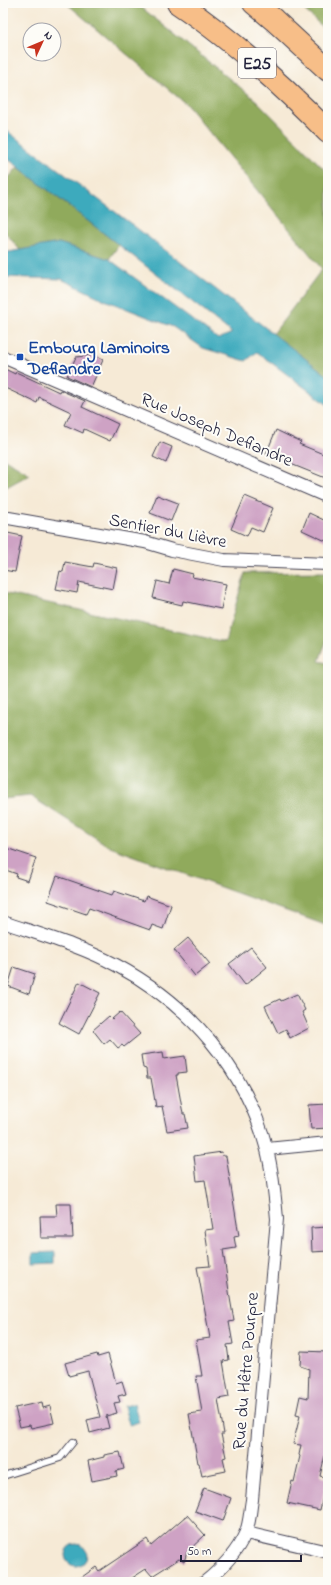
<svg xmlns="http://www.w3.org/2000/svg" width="331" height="1585" viewBox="0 0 331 1585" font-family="'Indie Flower',sans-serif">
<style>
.forest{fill:#90aa5c;stroke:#59664c}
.water{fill:#3daabd;stroke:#30667c}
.building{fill:#cea2c4}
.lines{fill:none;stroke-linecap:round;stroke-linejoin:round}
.lane-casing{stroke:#424052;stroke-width:8}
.street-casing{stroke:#424052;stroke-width:14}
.highway-casing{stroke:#424052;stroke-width:24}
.lane{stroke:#fff;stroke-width:6}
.street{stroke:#fff;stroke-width:12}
.highway{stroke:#f7be88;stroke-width:22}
.transit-dot{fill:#1a4fb4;stroke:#fdfcf7;stroke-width:1.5}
.labels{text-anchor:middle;stroke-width:4;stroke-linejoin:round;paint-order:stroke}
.shield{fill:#fdfcf7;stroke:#646373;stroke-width:1}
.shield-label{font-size:17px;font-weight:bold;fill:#22223b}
.transit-label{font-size:18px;font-weight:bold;fill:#164399;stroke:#fdfcf7;text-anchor:start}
.street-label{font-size:18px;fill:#22223b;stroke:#fdfcf7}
</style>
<rect width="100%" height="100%" fill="#fdfcf7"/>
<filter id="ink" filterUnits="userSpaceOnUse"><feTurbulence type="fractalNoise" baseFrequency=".025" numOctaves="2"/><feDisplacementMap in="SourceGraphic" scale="8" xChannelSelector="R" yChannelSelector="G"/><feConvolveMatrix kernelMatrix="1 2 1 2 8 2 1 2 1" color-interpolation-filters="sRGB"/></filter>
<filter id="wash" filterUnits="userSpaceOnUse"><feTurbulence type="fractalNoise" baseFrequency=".012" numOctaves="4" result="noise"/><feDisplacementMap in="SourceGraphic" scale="16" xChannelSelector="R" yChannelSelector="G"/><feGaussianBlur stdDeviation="0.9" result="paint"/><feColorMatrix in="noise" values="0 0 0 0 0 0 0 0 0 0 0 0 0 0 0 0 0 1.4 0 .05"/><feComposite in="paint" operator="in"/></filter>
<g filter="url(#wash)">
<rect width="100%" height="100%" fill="#f6ead6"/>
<!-- forest -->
<path class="forest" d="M 66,3 L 136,3 L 257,101 L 328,173 L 328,376 L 273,334 L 322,269 L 186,104 Z
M 297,3 L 328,3 L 328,32 Z
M 18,167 L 119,245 L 109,259 L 59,243 L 20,250 L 3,230 L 3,184 Z
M 3,458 L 30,474 L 3,489 Z
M 328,572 L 328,637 L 319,661 L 328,663 L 328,926 L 110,847 L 30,796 L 3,799 L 3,593 L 225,642 L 245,573 Z"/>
<!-- water -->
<path class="water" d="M 3,128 L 134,226 L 328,376 L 328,405 L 257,352 L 246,361 L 203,348 L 173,327 L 107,301 L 61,279 L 3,277 L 3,253 L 59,243 L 109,259 L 218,339 L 232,333 L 3,155 Z
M 55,1252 L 55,1263 L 33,1264 L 33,1253 Z
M 134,1404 L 139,1422 L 129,1425 L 124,1406 Z
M65 1555a11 11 0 1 1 22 0a11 11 0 1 1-22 0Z"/>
<g id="blocks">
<!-- building -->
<path class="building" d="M 94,355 L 103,360 L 91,387 L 67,376 L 76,357 Z
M 3,368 L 15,374 L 16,372 L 59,392 L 60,390 L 85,401 L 82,407 L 118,424 L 110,441 L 84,429 L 83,433 L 65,425 L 71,412 L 39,397 L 37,403 L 3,387 Z
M 276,430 L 301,442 L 299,444 L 328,456 L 328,479 L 266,454 Z
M 160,442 L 172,447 L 166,463 L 153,457 Z
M 157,495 L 178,503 L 171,521 L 150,513 Z
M 245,496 L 273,508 L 263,532 L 251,527 L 247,536 L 231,529 Z
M 309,513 L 328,522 L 328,542 L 302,530 Z
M 3,532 L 22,536 L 15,572 L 3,570 Z
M 65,562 L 93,567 L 94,563 L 117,568 L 113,589 L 79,582 L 77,593 L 56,589 L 60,571 L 63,572 Z
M 173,569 L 193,574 L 192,577 L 226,584 L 221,609 L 183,601 L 182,605 L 153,598 L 157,581 L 169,584 Z
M 3,847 L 36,858 L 28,881 L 16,877 L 17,874 L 3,869 Z
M 57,876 L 112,895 L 114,891 L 144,901 L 146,896 L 171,905 L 163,929 L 152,925 L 150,930 L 89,908 L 86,914 L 48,901 Z
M 188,938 L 210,964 L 195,976 L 174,950 Z
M 251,947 L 267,967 L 245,985 L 229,964 Z
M 14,967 L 35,974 L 29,994 L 8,986 Z
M 79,982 L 100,993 L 79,1034 L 59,1023 Z
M 297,994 L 305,1010 L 302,1012 L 309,1028 L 290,1038 L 286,1029 L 278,1033 L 265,1006 L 280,999 L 281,1001 Z
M 120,1012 L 140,1034 L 124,1047 L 122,1045 L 118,1048 L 110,1039 L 104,1044 L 93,1030 L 109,1016 L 112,1019 Z
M 163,1052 L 164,1059 L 185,1056 L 187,1072 L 178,1073 L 178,1075 L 176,1075 L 183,1114 L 185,1114 L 188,1128 L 167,1131 L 162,1106 L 156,1107 L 151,1078 L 147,1078 L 146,1069 L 143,1068 L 141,1055 Z
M 328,1104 L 328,1128 L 311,1129 L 309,1105 Z
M 222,1152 L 223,1156 L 226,1156 L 239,1236 L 234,1237 L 236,1248 L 223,1250 L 230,1298 L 234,1321 L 229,1322 L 233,1344 L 227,1345 L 229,1360 L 223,1361 L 229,1397 L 218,1399 L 224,1434 L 221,1434 L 226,1457 L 223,1458 L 226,1471 L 202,1476 L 199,1463 L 198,1463 L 189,1414 L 202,1412 L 196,1376 L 202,1376 L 196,1340 L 210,1338 L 197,1267 L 210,1266 L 205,1230 L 213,1229 L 205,1180 L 197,1181 L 194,1156 Z
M 56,1204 L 71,1204 L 73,1238 L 41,1238 L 40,1216 L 57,1216 Z
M 328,1227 L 328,1251 L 312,1252 L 311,1228 Z
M 301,1351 L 327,1352 L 327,1357 L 328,1357 L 328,1452 L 326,1451 L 320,1476 L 327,1478 L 320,1510 L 287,1503 L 292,1481 L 294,1482 L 300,1456 L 299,1455 L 301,1445 L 293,1444 L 300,1416 L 296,1415 L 300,1396 L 308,1398 L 309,1369 L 300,1366 Z
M 97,1354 L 98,1357 L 108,1354 L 116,1383 L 122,1381 L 126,1394 L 118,1396 L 120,1402 L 114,1403 L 117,1413 L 106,1416 L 109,1428 L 90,1433 L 87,1420 L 100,1417 L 88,1371 L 69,1376 L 65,1363 Z
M 42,1402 L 43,1408 L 50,1406 L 54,1423 L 31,1428 L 30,1425 L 20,1427 L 15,1408 Z
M 120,1452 L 124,1469 L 116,1471 L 117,1476 L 92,1481 L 88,1461 L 104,1457 L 104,1455 Z
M 204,1488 L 231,1498 L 223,1521 L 195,1511 Z
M 187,1515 L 205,1535 L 187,1552 L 184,1562 L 179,1559 L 152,1576 L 146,1569 L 126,1582 L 75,1582 L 96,1567 L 99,1571 L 147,1539 L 151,1546 Z"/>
</g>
</g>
<g filter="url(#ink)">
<use href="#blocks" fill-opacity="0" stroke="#424052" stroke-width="1"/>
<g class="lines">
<!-- lane casing -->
<g class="lane-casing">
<path id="lane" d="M 3,1476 L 60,1458 L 73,1442"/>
</g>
<!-- street casing -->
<g class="street-casing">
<path id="street" d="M 3,357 L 328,497
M 3,517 L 145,542 L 172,550 L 224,560 L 328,564
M 3,922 C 41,935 81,946 116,965 C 189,1004 246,1069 267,1150 C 273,1173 275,1196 277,1219 L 252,1500 C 250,1510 250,1524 245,1534 C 237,1552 221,1569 205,1582
M 267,1149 L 328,1143
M 246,1533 L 328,1552"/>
</g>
<!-- highway casing -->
<g class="highway-casing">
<path id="highway" d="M 178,3 C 233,40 281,84 328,132
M 254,3 L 274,20 L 328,70"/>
</g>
<!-- lane -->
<use href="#lane" class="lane"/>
<!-- street -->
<use href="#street" class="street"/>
<!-- highway -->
<use href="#highway" class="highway"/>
</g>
</g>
<!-- markers -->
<rect class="transit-dot" x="16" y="353" width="8" height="8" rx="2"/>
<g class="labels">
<!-- shield labels -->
<rect class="shield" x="238" y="48" width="38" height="30" rx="3"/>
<g class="shield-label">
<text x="257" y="69">E25</text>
</g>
<!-- transit labels -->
<g class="transit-label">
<text x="28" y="353">Embourg Laminoirs<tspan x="28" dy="21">Deflandre</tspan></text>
</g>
<!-- street labels -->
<g class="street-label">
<text transform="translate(217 429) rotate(23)" y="6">Rue Joseph Deflandre</text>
<text transform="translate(168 530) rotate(11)" y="6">Sentier du Lièvre</text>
<text transform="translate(245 1371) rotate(-85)" y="6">Rue du Hêtre Pourpre</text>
</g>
</g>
<!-- margin -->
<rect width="331" height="1585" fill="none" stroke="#fdfcf7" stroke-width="16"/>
<!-- north arrow -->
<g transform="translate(42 42) rotate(46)"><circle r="19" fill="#fdfcf7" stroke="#a5a5ac"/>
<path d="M0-3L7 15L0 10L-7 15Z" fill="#c8321e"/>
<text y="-6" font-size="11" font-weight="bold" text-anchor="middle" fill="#22223b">N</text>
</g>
<!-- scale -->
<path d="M181 1555v6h120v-6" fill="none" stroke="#22223b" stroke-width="2"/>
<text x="187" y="1555" font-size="12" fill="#22223b" stroke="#fdfcf7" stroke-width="3" paint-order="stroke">50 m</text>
</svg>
